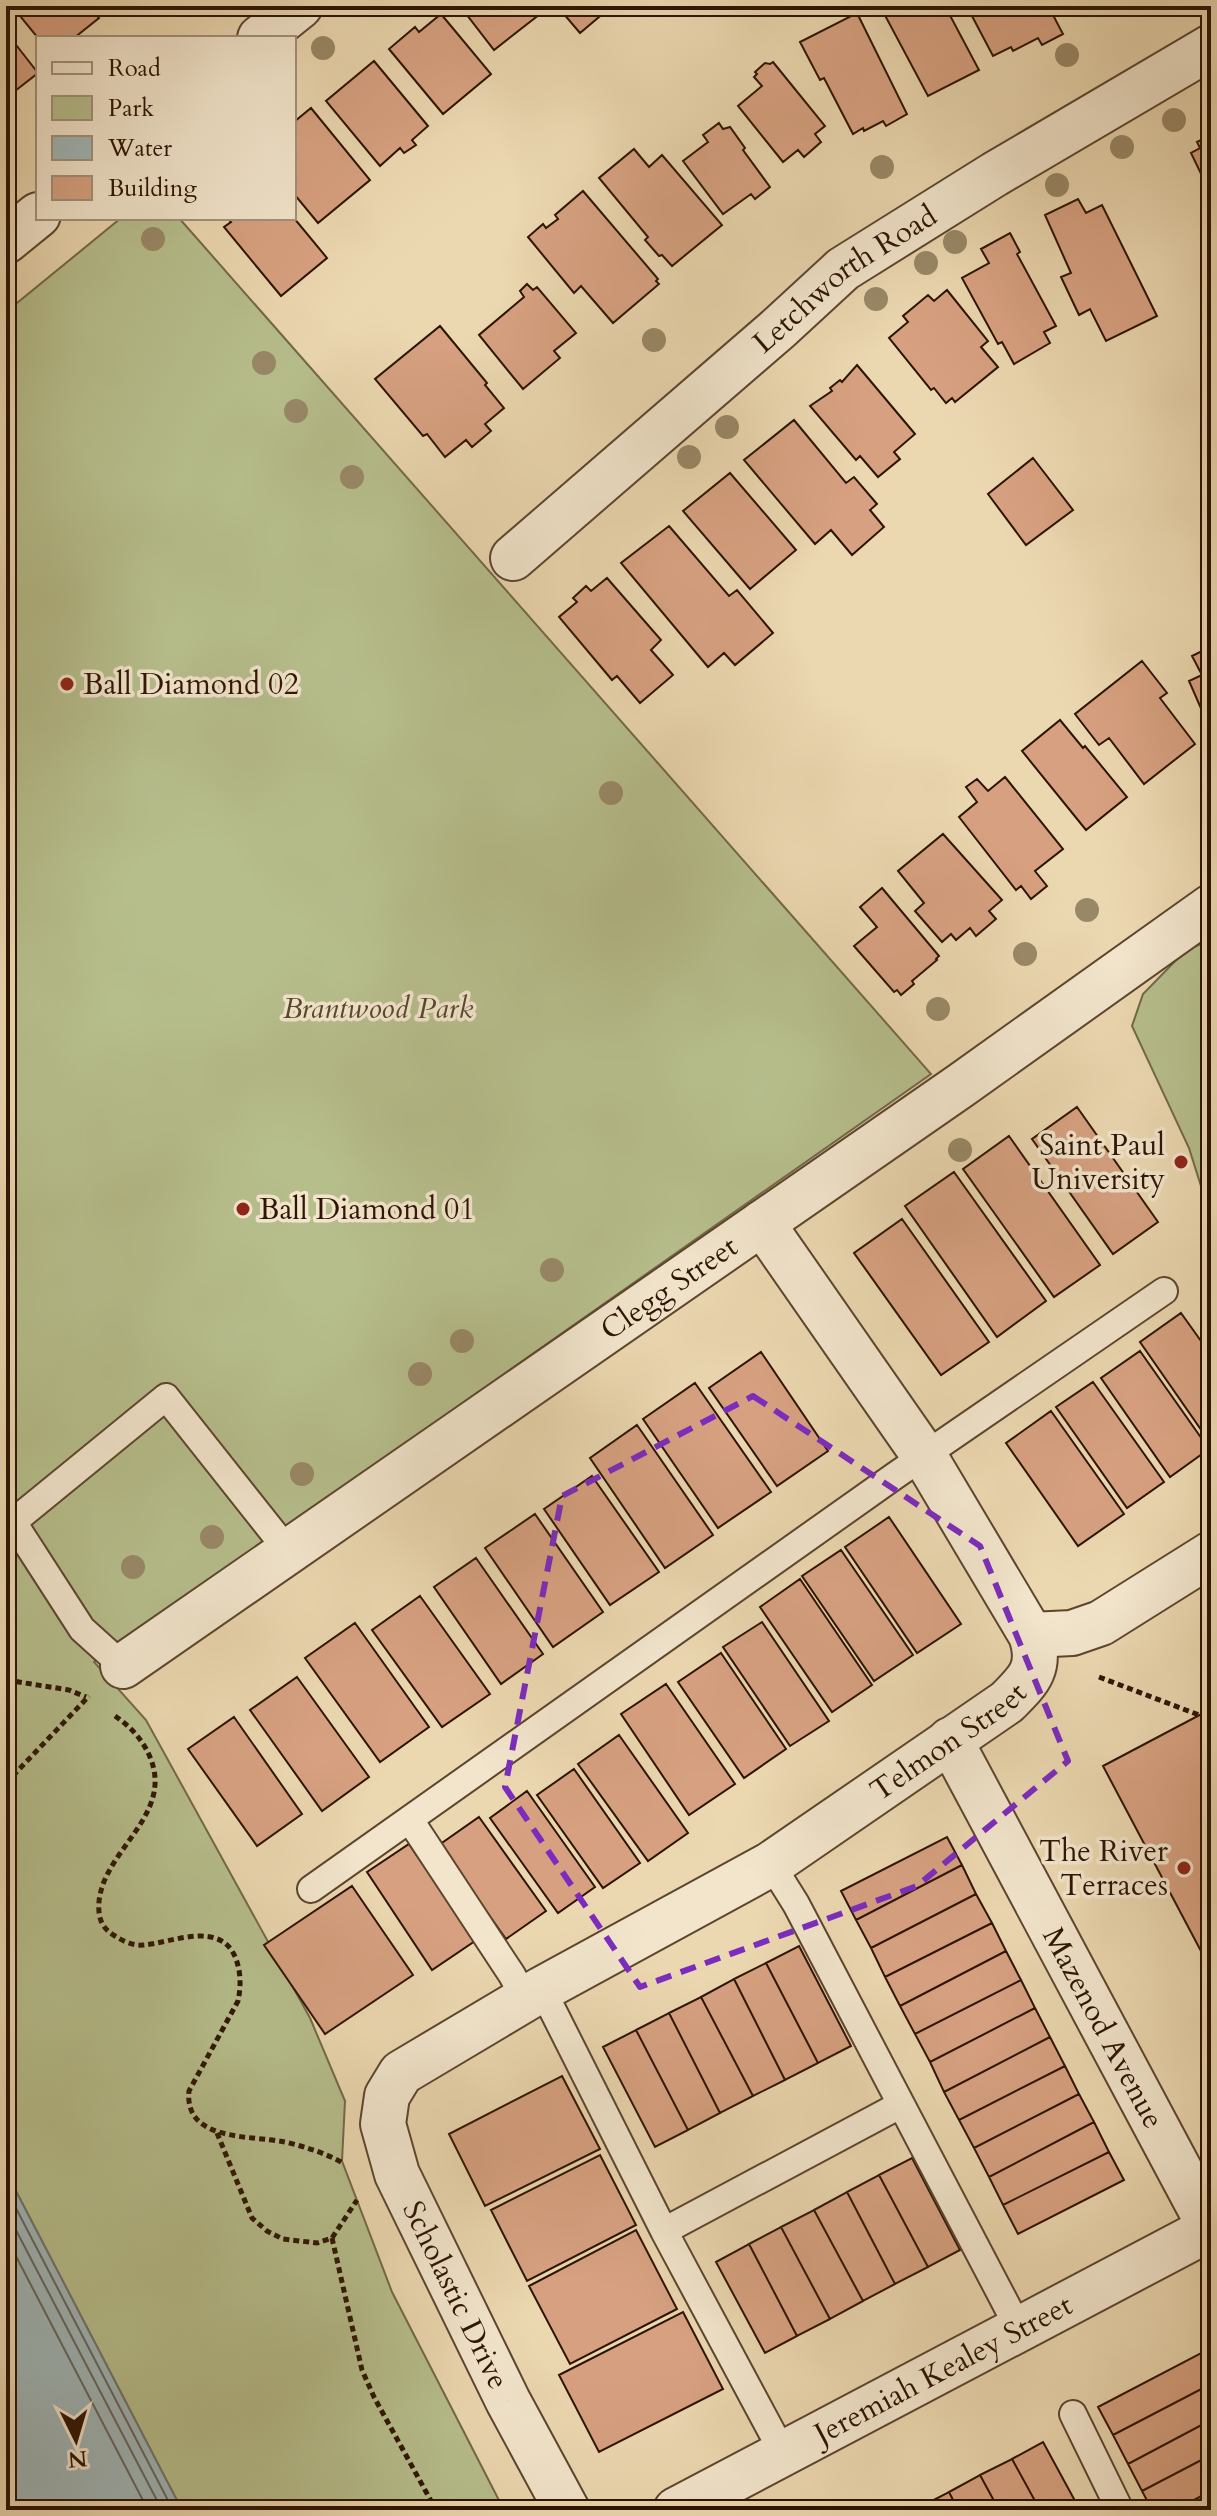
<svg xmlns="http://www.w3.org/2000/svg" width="1217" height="2516" viewBox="0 0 1217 2516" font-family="Cardo,serif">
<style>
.green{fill:#b6be8c;stroke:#726948;stroke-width:2}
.water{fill:#9fb6b8;stroke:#717570;stroke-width:2}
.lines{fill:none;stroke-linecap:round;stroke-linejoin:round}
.shore{stroke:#66655e;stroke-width:2}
.building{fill:#d7a181;stroke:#2d1403;stroke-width:2}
.lane-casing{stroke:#5c452e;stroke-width:30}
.street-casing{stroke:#5c452e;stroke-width:48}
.path{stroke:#2d1403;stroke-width:5;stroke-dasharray:6 4;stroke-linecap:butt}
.lane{stroke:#f2e5cc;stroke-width:26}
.street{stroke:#f2e5cc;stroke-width:44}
.tree{fill:#998867}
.marked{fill:none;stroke:#7b2cbf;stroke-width:6;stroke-dasharray:16 10;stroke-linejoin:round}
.poi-dot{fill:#8f2418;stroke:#f2e5cc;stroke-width:3}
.labels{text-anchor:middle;stroke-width:7;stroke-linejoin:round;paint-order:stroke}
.street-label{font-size:30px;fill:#2d1403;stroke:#f2e5cc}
.poi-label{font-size:30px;fill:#2d1403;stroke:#f2e5cc;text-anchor:start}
.park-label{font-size:30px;font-style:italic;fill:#56472c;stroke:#f2e5cc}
</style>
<rect width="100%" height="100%" fill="#ebd7b0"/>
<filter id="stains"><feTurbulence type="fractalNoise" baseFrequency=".0025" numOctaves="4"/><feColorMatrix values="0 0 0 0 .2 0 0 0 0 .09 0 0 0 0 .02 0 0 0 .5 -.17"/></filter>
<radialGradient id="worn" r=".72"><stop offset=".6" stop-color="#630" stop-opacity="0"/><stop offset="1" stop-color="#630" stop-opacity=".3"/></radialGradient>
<!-- green -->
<path class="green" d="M 121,218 L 179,218 L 931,1074 L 94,1662 L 146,1720 L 310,2018 L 345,2101 L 342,2161 L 392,2292 L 504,2510 L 182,2510 L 6,2172 L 6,312 Z
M 1211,940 L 1211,1218 L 1189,1148 L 1132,1026 L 1143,994 L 1186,950 Z"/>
<!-- water -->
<path class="water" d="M 6,2172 L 182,2510 L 6,2510 Z"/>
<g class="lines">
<!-- shore -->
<path class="shore" d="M 6,2189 L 173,2510
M 6,2211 L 162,2510
M 6,2237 L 148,2510"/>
</g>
<!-- building -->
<path class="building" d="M 6,6 L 15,17 L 6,24 Z
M 17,6 L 89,6 L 99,18 L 74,38 L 38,38 L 20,16 L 22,13 Z
M 104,6 L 120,6 L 110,14 Z
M 460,6 L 534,6 L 540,14 L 494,50 Z
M 557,6 L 612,6 L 580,33 Z
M 880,6 L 945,6 L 979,70 L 928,96 Z
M 987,6 L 1053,6 L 1058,15 L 1054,17 L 1063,34 L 1042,45 L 1038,38 L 1013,51 L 1011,47 L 993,56 L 972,16 Z
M 857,13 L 907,114 L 886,126 L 883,121 L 864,131 L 863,128 L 853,134 L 824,78 L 820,80 L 800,42 Z
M 441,14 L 491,74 L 443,114 L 389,49 L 415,27 L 419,32 Z
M 6,32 L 38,73 L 6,98 Z
M 374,61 L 428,126 L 412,140 L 416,145 L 404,153 L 400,148 L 380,166 L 326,101 Z
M 773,62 L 825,126 L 815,134 L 821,142 L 804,157 L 798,150 L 783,162 L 738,106 L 762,86 L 754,77 L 757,74 L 755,72 L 765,63 L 770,64 Z
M 311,108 L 370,180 L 318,223 L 294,194 L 294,122 Z
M 719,123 L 723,129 L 730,127 L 745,148 L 743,150 L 770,187 L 755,199 L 751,194 L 723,214 L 683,161 L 708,142 L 703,135 Z
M 1207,137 L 1209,140 L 1211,138 L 1211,177 L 1204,180 L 1191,153 L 1200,148 L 1197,142 Z
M 634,149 L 649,167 L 662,155 L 722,225 L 672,266 L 662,255 L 659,256 L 645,240 L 648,237 L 599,178 Z
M 583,191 L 658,279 L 656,281 L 659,284 L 613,323 L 581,286 L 574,293 L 528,237 L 543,224 L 546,228 L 558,219 L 555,215 Z
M 1078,199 L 1086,213 L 1102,205 L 1157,316 L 1106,341 L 1090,309 L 1079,315 L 1061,277 L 1071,273 L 1045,215 Z
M 227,218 L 294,218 L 327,258 L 281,296 L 224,227 L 231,222 Z
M 1010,233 L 1020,252 L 1017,254 L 1056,326 L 1044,332 L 1050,343 L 1014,364 L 1002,342 L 998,344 L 962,278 L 989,263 L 981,249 Z
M 527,284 L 533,290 L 537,287 L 576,333 L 554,351 L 560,358 L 523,389 L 479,335 L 524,297 L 520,291 Z
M 947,290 L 988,341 L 981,347 L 998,367 L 955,402 L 952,398 L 946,403 L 934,388 L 931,390 L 889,338 L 908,322 L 903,316 L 928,295 L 934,301 Z
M 440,326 L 487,383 L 485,385 L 504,408 L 485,424 L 491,431 L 472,447 L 466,440 L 445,457 L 427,434 L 423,436 L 375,379 Z
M 857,365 L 915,434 L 894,452 L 900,459 L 878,477 L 860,456 L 856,460 L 810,406 L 832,391 L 830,388 L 840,380 L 842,382 Z
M 794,420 L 846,483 L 854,477 L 877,504 L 870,510 L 884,527 L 852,555 L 831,530 L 815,544 L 744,460 Z
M 1033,458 L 1073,510 L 1026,545 L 988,494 Z
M 730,473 L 796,550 L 750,589 L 683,511 Z
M 669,526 L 729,596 L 737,590 L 773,633 L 735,665 L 724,653 L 708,667 L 621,563 Z
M 607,578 L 661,640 L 651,650 L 673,675 L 640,703 L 617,676 L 612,680 L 559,617 L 577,602 L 573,598 L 586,586 L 591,591 Z
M 1208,648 L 1211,653 L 1211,724 L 1208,719 L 1206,720 L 1189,681 L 1202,675 L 1192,656 Z
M 1142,661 L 1167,693 L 1160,698 L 1195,744 L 1144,784 L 1109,738 L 1099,745 L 1075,714 Z
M 1060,720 L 1083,748 L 1085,746 L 1127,797 L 1086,830 L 1022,751 Z
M 1005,777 L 1063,849 L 1035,871 L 1047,886 L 1031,899 L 1021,886 L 1016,890 L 959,817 L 977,802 L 966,787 L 977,779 L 988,791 Z
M 943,834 L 1002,900 L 989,911 L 996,919 L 976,936 L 970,928 L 956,940 L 951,934 L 942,942 L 915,911 L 924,903 L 898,871 Z
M 882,888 L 939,956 L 936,959 L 937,960 L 912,981 L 914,984 L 901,995 L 897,990 L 894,992 L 854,946 L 877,927 L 860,907 Z
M 1077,1107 L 1158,1222 L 1113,1254 L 1032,1139 Z
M 1009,1136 L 1100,1265 L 1054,1297 L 963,1169 Z
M 954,1172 L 1046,1301 L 997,1337 L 905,1206 Z
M 902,1219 L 989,1342 L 941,1375 L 854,1253 Z
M 1181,1313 L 1211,1355 L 1211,1444 L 1140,1342 Z
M 1140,1351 L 1209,1449 L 1170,1477 L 1101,1378 Z
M 761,1352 L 828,1451 L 777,1486 L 709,1388 Z
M 1093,1382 L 1164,1482 L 1127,1508 L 1056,1407 Z
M 695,1383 L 771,1492 L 718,1528 L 643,1419 Z
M 1051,1411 L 1124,1514 L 1078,1546 L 1006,1443 Z
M 637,1425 L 713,1535 L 665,1568 L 590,1458 Z
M 592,1476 L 659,1572 L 610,1605 L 544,1509 Z
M 535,1514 L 603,1612 L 553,1647 L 485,1548 Z
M 889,1517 L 961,1624 L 917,1653 L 845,1547 Z
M 841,1550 L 913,1655 L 874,1681 L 802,1576 Z
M 476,1558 L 543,1654 L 501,1684 L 434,1587 Z
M 800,1579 L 872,1685 L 832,1712 L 760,1607 Z
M 420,1596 L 490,1694 L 442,1727 L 372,1630 Z
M 762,1622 L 829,1721 L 790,1746 L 723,1647 Z
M 355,1623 L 429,1727 L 380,1762 L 305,1658 Z
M 721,1653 L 786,1749 L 744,1778 L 678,1682 Z
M 297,1677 L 369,1777 L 322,1811 L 250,1710 Z
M 666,1684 L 735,1784 L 689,1815 L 621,1714 Z
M 1211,1709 L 1211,1970 L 1103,1766 Z
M 234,1717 L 302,1814 L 257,1846 L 188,1749 Z
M 619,1735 L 688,1833 L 648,1861 L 578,1764 Z
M 574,1769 L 640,1863 L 603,1888 L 537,1795 Z
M 527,1791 L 595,1887 L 558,1913 L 490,1818 Z
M 479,1817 L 546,1911 L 506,1939 L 439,1845 Z
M 947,1837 L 962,1865 L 856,1920 L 841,1891 Z
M 409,1844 L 475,1941 L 432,1970 L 367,1872 Z
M 962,1865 L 976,1894 L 871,1948 L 856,1920 Z
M 352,1886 L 413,1975 L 325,2034 L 264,1945 Z
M 976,1894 L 992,1923 L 885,1977 L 871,1948 Z
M 992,1923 L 1006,1951 L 900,2006 L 885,1977 Z
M 799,1946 L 851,2046 L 818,2063 L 766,1963 Z
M 1006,1951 L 1021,1980 L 915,2034 L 900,2006 Z
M 766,1963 L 818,2063 L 785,2080 L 734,1979 Z
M 734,1979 L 785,2080 L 753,2096 L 701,1997 Z
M 1021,1980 L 1035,2008 L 930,2062 L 915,2034 Z
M 701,1997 L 753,2096 L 720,2113 L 669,2013 Z
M 1035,2008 L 1050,2037 L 944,2092 L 930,2062 Z
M 669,2013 L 720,2113 L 688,2130 L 636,2030 Z
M 636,2030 L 688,2130 L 655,2147 L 603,2047 Z
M 1050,2037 L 1065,2066 L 959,2120 L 944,2092 Z
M 1065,2066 L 1079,2094 L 974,2148 L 959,2120 Z
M 562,2076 L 600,2149 L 485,2206 L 449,2134 Z
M 1079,2094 L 1094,2122 L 989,2177 L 974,2148 Z
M 1094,2122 L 1109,2152 L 1003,2205 L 989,2177 Z
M 1109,2152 L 1124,2180 L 1018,2234 L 1003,2205 Z
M 600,2155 L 636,2225 L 527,2281 L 491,2210 Z
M 912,2158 L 960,2250 L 928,2267 L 879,2175 Z
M 879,2175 L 928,2267 L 895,2284 L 847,2192 Z
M 847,2192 L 895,2284 L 863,2301 L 814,2210 Z
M 814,2210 L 863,2301 L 830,2319 L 781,2227 Z
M 781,2227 L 830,2319 L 797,2336 L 749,2244 Z
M 636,2230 L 677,2309 L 570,2364 L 529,2286 Z
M 749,2244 L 797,2336 L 765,2353 L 716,2262 Z
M 683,2312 L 723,2389 L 599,2452 L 559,2375 Z
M 1205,2351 L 1211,2362 L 1211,2384 L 1113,2435 L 1098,2407 Z
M 1211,2384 L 1211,2420 L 1128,2464 L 1113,2435 Z
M 1211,2420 L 1211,2455 L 1142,2491 L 1128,2464 Z
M 1043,2442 L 1080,2510 L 1040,2510 L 1012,2459 Z
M 1211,2455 L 1211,2491 L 1175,2510 L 1152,2510 L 1142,2491 Z
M 1012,2459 L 1040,2510 L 999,2510 L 980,2475 Z
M 980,2475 L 999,2510 L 958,2510 L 949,2492 Z
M 1211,2491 L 1211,2510 L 1175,2510 Z
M 949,2492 L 958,2510 L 919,2510 L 918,2508 Z"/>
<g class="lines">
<!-- lane casing -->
<g class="lane-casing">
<path id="lane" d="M 123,1666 L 82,1629 L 13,1522 L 166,1397 L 288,1551
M 410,1820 L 512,1975 L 525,1999
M 771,1864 L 796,1904 L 1019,2329
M 311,1889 L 896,1475 L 1164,1291
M 542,1989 L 664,2231 L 783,2453
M 664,2231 L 900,2105
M 1073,2414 L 1120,2510"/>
</g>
<!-- street casing -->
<g class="street-casing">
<g id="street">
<path d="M 260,38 L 300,6"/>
<path d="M 6,241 L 38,215"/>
<path id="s1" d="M 513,558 L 779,328 L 843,269 L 995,174 L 1211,47"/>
<path d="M 1031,1635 L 1072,1633 L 1101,1623 L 1211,1554"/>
<path id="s2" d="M 123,1666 L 960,1086 L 1211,907"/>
<path id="s3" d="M 950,1740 L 1211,2229"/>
<path id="s4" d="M 567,2510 L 508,2401 L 397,2174 L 383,2124 L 387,2096 L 401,2073 L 542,1989 L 771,1864 L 1007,1702 C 1029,1680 1042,1668 1031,1635 L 925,1457 L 762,1223"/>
<path id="s5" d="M 676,2510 L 1211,2228"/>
</g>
</g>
<!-- path -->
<path class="path" d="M 1099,1677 L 1199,1715
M 6,1680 L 69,1690 L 86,1697
M 115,1716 C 130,1726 143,1740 150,1757 C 176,1819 94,1854 99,1912 C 100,1923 105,1930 115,1936 C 123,1941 133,1946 143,1945 C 172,1943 221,1919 236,1959 C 241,1973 241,1987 238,2001 L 189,2091 C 184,2142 251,2135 285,2142 C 306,2147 325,2153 343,2163
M 6,1783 L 89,1696
M 217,2133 L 252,2218 L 267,2231 L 283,2239 L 317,2243 L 332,2238 L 357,2200
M 332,2238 L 362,2370 L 374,2397 L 436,2510"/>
<!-- lane -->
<use href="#lane" class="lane"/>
<!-- street -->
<use href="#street" class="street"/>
</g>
<!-- trees -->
<g class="tree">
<circle cx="323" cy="48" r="12"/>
<circle cx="1067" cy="55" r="12"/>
<circle cx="1174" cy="120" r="12"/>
<circle cx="1122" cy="147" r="12"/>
<circle cx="882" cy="167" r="12"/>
<circle cx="1057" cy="185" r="12"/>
<circle cx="153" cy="239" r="12"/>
<circle cx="955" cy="242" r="12"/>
<circle cx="926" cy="263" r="12"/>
<circle cx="876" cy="299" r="12"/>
<circle cx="654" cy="340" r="12"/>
<circle cx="264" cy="363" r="12"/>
<circle cx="296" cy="411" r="12"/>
<circle cx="727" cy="427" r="12"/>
<circle cx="689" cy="457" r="12"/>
<circle cx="352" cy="477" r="12"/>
<circle cx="611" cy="793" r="12"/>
<circle cx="1087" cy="910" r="12"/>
<circle cx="1025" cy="954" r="12"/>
<circle cx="938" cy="1009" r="12"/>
<circle cx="960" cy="1150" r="12"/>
<circle cx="552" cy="1270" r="12"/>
<circle cx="462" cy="1341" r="12"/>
<circle cx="420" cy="1374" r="12"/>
<circle cx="302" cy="1474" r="12"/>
<circle cx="212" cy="1537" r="12"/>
<circle cx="133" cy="1567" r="12"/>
</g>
<!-- marked area -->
<path class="marked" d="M 753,1396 L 980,1546 L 1068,1761 L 917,1886 L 640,1987 L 505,1787 L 562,1496 Z"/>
<!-- markers -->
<g class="poi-dot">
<circle cx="67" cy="684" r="8"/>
<circle cx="1181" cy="1162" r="8"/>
<circle cx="243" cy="1209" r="8"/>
<circle cx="1184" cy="1868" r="8"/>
</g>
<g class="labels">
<!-- street labels -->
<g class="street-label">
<text dy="10" stroke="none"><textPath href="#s1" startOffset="434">Letchworth Road</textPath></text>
<text dy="10" stroke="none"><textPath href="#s2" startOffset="664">Clegg Street</textPath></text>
<text dy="10" stroke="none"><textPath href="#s4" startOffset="1124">Telmon Street</textPath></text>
<text dy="10" stroke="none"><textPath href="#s3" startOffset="326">Mazenod Avenue</textPath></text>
<text transform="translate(456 2295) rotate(64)" y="10">Scholastic Drive</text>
<text dy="10" stroke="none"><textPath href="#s5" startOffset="302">Jeremiah Kealey Street</textPath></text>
</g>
<!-- poi labels -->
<g class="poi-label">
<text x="83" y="694">Ball Diamond 02</text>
<text x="1165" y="1155" text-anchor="end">Saint Paul<tspan x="1165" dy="34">University</tspan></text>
<text x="259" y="1219">Ball Diamond 01</text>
<text x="1168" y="1861" text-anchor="end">The River<tspan x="1168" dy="34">Terraces</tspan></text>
</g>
<!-- park labels -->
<g class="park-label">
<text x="378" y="1018">Brantwood Park</text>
</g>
</g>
<!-- margin -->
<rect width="1217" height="2516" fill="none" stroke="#ebd7b0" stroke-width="32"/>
<rect x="8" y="8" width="1201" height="2500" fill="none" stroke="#2d1403" stroke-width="4"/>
<rect x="16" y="16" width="1185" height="2484" fill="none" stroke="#2d1403" stroke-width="2"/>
<!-- legend -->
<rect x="36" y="36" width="260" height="184" fill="#f2e5cc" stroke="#a3917c" stroke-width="2"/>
<rect x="52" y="62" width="40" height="12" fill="#f2e5cc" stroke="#a3917c" stroke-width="2"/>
<text x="108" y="76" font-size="24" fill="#2d1403">Road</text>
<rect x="52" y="96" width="40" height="24" fill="#b6be8c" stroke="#a3917c" stroke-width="2"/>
<text x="108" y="116" font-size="24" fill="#2d1403">Park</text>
<rect x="52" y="136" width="40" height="24" fill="#9fb6b8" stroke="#a3917c" stroke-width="2"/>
<text x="108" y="156" font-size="24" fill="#2d1403">Water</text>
<rect x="52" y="176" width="40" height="24" fill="#d7a181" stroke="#a3917c" stroke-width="2"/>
<text x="108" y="196" font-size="24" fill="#2d1403">Building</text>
<!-- north arrow -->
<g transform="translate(76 2440) rotate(175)" stroke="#f2e5cc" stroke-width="6" paint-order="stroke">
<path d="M0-6L14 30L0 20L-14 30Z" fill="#2d1403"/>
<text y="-12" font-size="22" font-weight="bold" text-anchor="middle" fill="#2d1403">N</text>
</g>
<rect width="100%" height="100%" filter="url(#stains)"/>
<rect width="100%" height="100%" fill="url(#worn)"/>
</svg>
